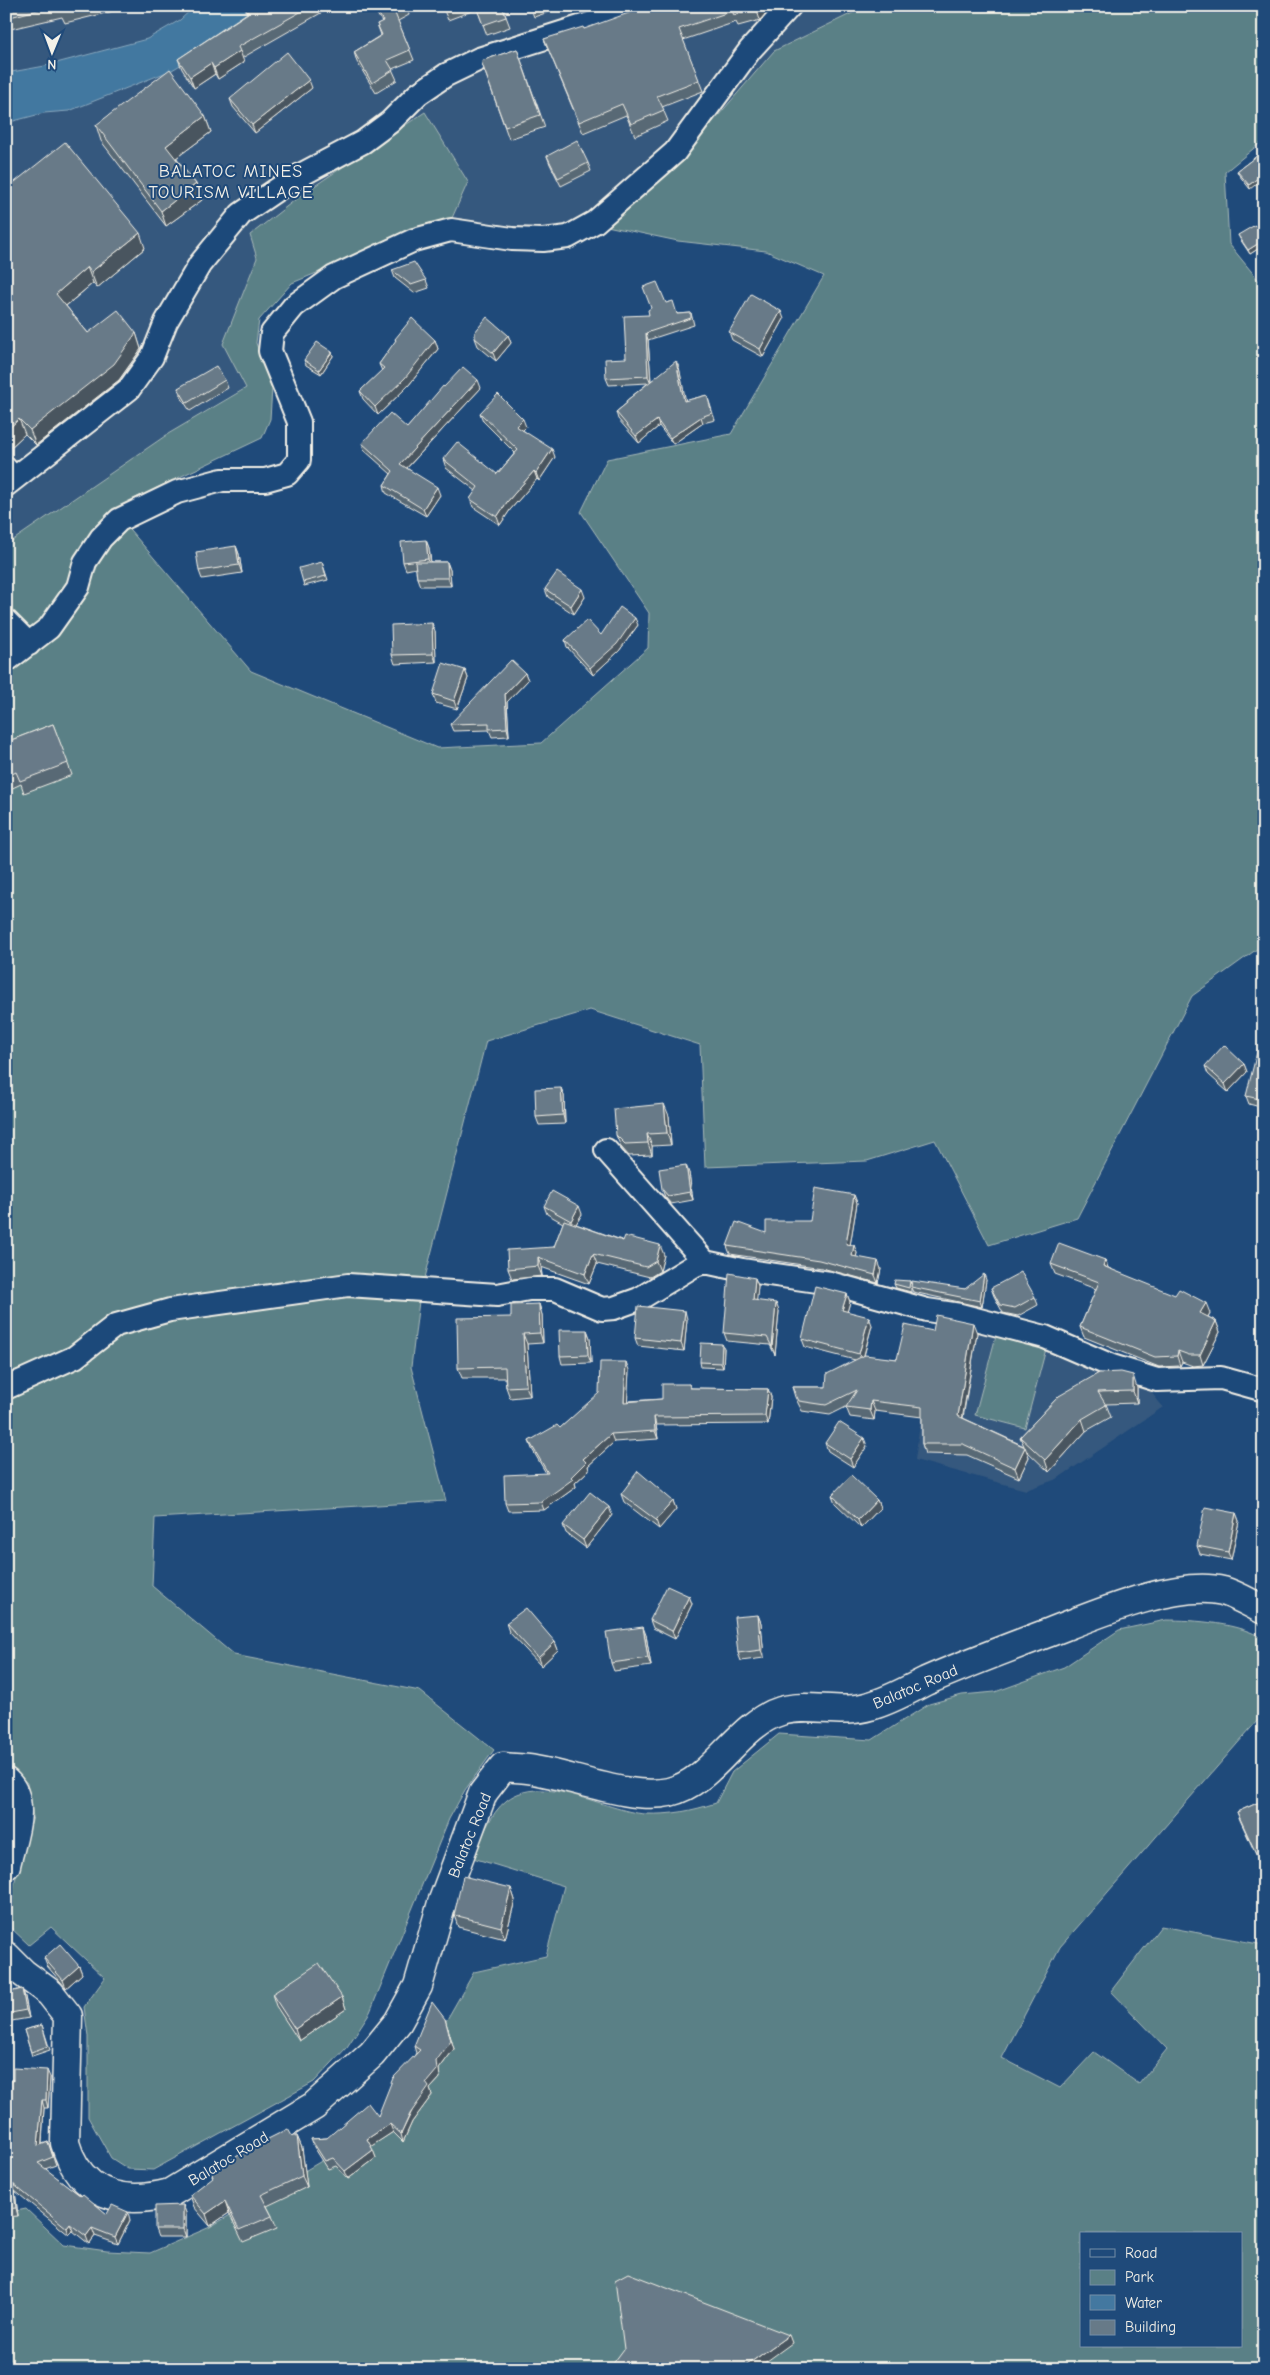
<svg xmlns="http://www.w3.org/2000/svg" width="1270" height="2375" viewBox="0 0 1270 2375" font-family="'Comic Neue',sans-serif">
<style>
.built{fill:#35587e}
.green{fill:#5a8086;stroke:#a7b8b7;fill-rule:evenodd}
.water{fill:#4378a0;stroke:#8aa8bd}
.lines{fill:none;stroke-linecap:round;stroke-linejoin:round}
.service-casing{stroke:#f4f1e8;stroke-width:15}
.minor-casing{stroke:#f4f1e8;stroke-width:26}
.secondary-casing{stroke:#f4f1e8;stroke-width:31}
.service{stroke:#1f4a7a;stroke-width:11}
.minor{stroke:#1f4a7a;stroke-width:22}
.secondary{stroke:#1f4a7a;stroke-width:28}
.wall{fill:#596975;stroke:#f4f1e8}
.shaded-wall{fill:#48555f;stroke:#f4f1e8}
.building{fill:#677a88;stroke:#f4f1e8}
.labels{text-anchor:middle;stroke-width:4;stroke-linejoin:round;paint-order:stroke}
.street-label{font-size:16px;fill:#f4f1e8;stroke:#1f4a7a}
.neighbourhood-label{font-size:18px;letter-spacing:1px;fill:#f4f1e8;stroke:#1f4a7a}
</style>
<rect width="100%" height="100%" fill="#1f4a7a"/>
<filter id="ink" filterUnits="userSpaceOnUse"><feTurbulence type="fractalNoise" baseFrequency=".02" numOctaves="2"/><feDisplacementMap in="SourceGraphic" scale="10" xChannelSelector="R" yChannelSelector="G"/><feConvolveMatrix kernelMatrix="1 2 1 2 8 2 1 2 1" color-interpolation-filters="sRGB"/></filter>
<g filter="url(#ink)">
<!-- built -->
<path class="built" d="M 6,6 L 195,6 L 180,20 L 147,39 L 45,66 L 6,73 Z
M 260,6 L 867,6 L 774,51 L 674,167 L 585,217 L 549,230 L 489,226 L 452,218 L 468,182 L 425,112 L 257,258 L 224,344 L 246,387 L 168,434 L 6,545 L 6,123 L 44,113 L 69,111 L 172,70 L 192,58 Z
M 935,1317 L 976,1323 L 1143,1382 L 1163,1407 L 1057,1479 L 1026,1490 L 915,1460 Z"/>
<!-- green -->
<path class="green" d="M 867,6 L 1264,6 L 1264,140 L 1225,172 L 1229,244 L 1264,287 L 1264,944 L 1192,996 L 1077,1218 L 989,1245 L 935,1140 L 867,1161 L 705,1167 L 700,1045 L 590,1010 L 486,1041 L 419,1301 L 411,1367 L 446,1501 L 155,1518 L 152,1586 L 234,1655 L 420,1691 L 494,1750 L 465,1790 L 449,1819 L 370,2012 L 347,2047 L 314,2082 L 153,2170 L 128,2169 L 111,2158 L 88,2117 L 88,2036 L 84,2007 L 105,1978 L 51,1927 L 29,1945 L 10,1927 L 14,1884 L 33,1817 L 27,1783 L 6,1761 L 6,545 L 168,434 L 246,388 L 223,344 L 257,258 L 250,235 L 304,193 L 425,112 L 468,182 L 452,218 L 292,283 L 259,320 L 256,343 L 272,388 L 270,419 L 262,438 L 112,509 L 251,671 L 437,748 L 541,743 L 648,648 L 649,613 L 581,512 L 607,459 L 731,434 L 824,276 L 766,251 L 678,241 L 602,225 L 674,167 L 774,51 Z
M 997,1332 L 1047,1345 L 1025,1428 L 975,1415 Z
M 1166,1620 C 1195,1620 1239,1623 1264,1639 L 1264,1713 L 1060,1947 L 1002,2058 L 1060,2088 L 1094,2052 L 1139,2084 L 1167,2049 L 1111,1991 L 1161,1926 L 1264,1945 L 1264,2369 L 6,2369 L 6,2213 L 26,2209 L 64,2245 L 107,2251 L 150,2253 L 210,2227 L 362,2137 L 429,2051 L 474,1972 L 546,1956 L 564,1886 L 473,1858 C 482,1838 489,1814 507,1800 C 544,1772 605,1811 645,1814 C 671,1815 691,1811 716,1803 L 732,1772 L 779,1734 L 872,1740 L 929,1704 L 962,1695 L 995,1692 L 1064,1667 L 1119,1630 ZM 1081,2234 L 1241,2234 L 1241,2346 L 1081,2346 Z"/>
<!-- water -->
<path class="water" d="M 195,6 L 260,6 L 192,58 L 172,70 L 69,111 L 44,113 L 6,123 L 6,73 L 45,66 L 147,39 L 180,20 Z"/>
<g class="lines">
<!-- service casing -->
<g class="service-casing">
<path id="service" d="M 6,461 L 18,474"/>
</g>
<!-- minor casing -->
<g class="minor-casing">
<path id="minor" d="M 6,485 L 129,389 L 152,357 L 166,322 L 200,264 L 241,214 L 291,180 L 363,142 L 390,122 L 418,94 L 446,75 L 479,59 L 646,6
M 6,621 L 29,644
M 6,661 L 49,628 L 78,587 L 85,562 L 101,538 L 119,520 L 177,492 L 222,480 L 265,480 L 287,474 L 299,460 L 299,422 L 270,351 L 272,333 L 294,306 L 334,277 L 414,240 L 451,230 L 512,239 L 543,240 L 568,237 L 595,222 L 675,152 L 750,50 L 790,6
M 606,1150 L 705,1262
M 6,1388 L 75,1357 L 116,1325 L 170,1310 L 348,1285 L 497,1295 L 529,1289 L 555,1289 L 602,1309 L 614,1308 L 639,1299 L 695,1265 L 705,1262 L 742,1270 L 830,1283 L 927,1310 L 960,1315 L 1045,1337 L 1112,1366 L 1157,1380 L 1221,1378 L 1264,1390"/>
</g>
<!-- secondary casing -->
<g class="secondary-casing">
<path id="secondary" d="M 6,1782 C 28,1802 11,1841 6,1865
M 6,1956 L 23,1973 L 50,1993 L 68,2016 L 65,2143 C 80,2195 121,2206 170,2193 L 314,2106 L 372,2054 L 398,2022 L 418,1986 L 442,1903 L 483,1793 L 503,1767 C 512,1768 520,1768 528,1769 C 568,1774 630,1801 669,1792 C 714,1782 737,1724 781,1711 C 810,1703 841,1715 870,1706 C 891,1700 908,1690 926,1681 C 965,1664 1005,1649 1045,1634 C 1090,1617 1175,1579 1223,1591 C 1237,1595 1251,1604 1264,1610"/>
</g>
<!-- service -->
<use href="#service" class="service"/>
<!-- minor -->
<use href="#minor" class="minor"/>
<!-- secondary -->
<use href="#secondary" class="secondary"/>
</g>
<!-- wall -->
<path class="wall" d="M 6,6 L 134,6 L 65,23 L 62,17 L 6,30 Z
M 247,6 L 333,6 L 242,58 L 244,62 L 218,79 L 215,74 L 194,88 L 182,69 L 178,59 L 247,13 L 245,8 Z
M 372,6 L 417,6 L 408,11 L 409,15 L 398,21 L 414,60 L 392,69 L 397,80 L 376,93 L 357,62 L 354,52 L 381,35 L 377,24 L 382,22 Z
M 442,6 L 502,6 L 510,27 L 487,35 L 477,9 L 448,20 Z
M 530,6 L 566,6 L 534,17 Z
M 765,6 L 767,12 L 760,20 L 738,26 L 736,22 L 683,40 L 703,91 L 662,107 L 668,121 L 635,136 L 626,115 L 583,133 L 544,39 L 584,29 Z
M 517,49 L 545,127 L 509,139 L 481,61 Z
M 312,88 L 255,133 L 233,107 L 230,99 Z
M 205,116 L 211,132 L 176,158 L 196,184 L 202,200 L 166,226 L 101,141 L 96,125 Z
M 1262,152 L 1250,189 L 1239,175 L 1237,171 Z
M 547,156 L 588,163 L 591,171 L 561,186 L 550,164 Z
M 6,189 L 145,248 L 97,288 L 93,283 L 66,306 L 88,333 L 136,333 L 141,349 L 119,380 L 36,445 L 25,434 L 10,448 L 6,444 Z
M 1238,235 L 1264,238 L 1264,245 L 1250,254 L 1240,239 Z
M 392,270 L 426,280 L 429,288 L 414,293 L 395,278 Z
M 666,303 L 678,314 L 691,313 L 694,325 L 648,340 L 651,381 L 679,367 L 685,401 L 707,395 L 715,420 L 703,423 L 673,444 L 659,426 L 639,443 L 618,419 L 616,412 L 627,403 L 626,401 L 648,383 L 609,385 L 606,378 L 626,358 L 649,315 Z
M 784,319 L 763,357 L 732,340 L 729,332 Z
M 508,335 L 511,343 L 496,361 L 478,346 L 475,338 Z
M 395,339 L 435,340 L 438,349 L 408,386 L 378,415 L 363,399 L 360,391 L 382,371 L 379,364 L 396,341 Z
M 332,352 L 333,356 L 321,374 L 306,365 L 304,360 Z
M 225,380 L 228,388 L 190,411 L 181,397 L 178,388 Z
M 444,387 L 481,388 L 407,468 L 440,495 L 426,516 L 386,493 L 384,485 L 391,474 L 364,450 L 362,443 L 407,428 Z
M 480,413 L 526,427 L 523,430 L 555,457 L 539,481 L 537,479 L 510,510 L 500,525 L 473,507 L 470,499 L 476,491 L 446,468 L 443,459 L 497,474 L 515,453 L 483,421 Z
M 426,540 L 429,548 L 431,562 L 447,562 L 450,570 L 451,586 L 420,586 L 417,578 L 416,568 L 406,570 L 403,562 Z
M 236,546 L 239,554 L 242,573 L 202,579 L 199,571 Z
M 322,562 L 328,580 L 304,586 L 303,582 Z
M 545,589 L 585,597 L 574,614 L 548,597 Z
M 638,625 L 619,651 L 593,675 L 567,647 L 565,640 L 601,635 Z
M 435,631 L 436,662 L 395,664 L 392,655 Z
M 465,670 L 468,678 L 457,709 L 436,703 L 433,694 Z
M 525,673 L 528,680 L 507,702 L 509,736 L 492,737 L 489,730 L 453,731 L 450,724 Z
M 53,724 L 72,775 L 24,793 L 21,784 L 6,791 L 6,742 Z
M 1264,1049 L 1264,1108 L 1249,1104 L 1246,1096 Z
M 1244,1064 L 1247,1072 L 1228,1092 L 1208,1074 L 1205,1066 Z
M 561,1088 L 564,1096 L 565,1124 L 539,1125 L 536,1117 Z
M 669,1116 L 671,1145 L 652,1146 L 652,1155 L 629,1156 L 621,1147 L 616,1135 Z
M 689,1173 L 693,1200 L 671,1204 L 665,1197 L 662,1189 Z
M 854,1195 L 857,1203 L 850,1245 L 857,1253 L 856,1257 L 881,1269 L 878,1283 L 822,1268 L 730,1254 L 727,1246 L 766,1233 L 810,1221 Z
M 544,1206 L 582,1214 L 576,1224 L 664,1255 L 660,1271 L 650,1277 L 597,1264 L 589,1284 L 541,1267 L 542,1276 L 512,1279 L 508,1269 L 554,1247 L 563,1223 L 547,1214 Z
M 1105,1260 L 1108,1268 L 1210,1313 L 1208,1317 L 1216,1321 L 1220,1332 L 1203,1365 L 1193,1366 L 1182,1362 L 1180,1366 L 1159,1367 L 1084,1337 L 1080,1327 L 1096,1289 L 1055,1274 L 1051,1264 Z
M 755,1278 L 758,1286 L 756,1301 L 779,1311 L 775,1355 L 770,1345 L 727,1341 L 724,1333 Z
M 986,1280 L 982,1307 L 913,1292 L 911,1288 L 911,1292 L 896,1288 L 894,1284 L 910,1281 L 911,1284 L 965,1289 Z
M 991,1288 L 1035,1297 L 1038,1305 L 1018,1316 L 1003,1313 L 994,1296 Z
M 847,1294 L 850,1302 L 847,1312 L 872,1325 L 864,1356 L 897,1359 L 933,1331 L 977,1333 L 963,1418 L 1024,1446 L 1020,1437 L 1059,1396 L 1137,1388 L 1137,1403 L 1106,1404 L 1111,1417 L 1086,1431 L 1049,1472 L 1027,1451 L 1029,1457 L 1019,1478 L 967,1455 L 925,1454 L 922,1444 L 922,1417 L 875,1411 L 874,1420 L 850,1417 L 846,1407 L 830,1415 L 802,1411 L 795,1397 L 792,1387 L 826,1387 L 855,1360 L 805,1347 L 802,1339 Z
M 539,1304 L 542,1315 L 543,1343 L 527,1344 L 530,1396 L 510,1398 L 506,1387 L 505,1378 L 462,1378 L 458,1368 L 511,1317 Z
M 687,1319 L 684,1351 L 638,1346 L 635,1338 Z
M 587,1330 L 590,1338 L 591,1363 L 562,1364 L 560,1356 Z
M 724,1348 L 723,1368 L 701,1367 L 700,1362 Z
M 629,1370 L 627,1401 L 662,1399 L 689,1384 L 691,1388 L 768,1389 L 771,1397 L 768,1424 L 656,1425 L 658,1439 L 614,1442 L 588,1466 L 589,1470 L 575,1483 L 576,1487 L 544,1510 L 508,1511 L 505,1503 L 546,1473 L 532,1449 L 529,1441 L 560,1428 Z
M 825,1443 L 867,1446 L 853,1467 L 828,1451 Z
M 621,1494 L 673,1501 L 676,1509 L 659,1529 L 624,1502 Z
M 832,1495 L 877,1500 L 880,1508 L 861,1528 L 835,1503 Z
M 1236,1513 L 1239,1521 L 1231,1560 L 1200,1554 L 1197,1546 Z
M 612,1515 L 586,1548 L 566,1533 L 563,1525 Z
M 689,1596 L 692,1604 L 675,1639 L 653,1628 L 650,1620 Z
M 758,1615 L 761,1623 L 764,1658 L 741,1661 L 738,1653 Z
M 506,1623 L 555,1642 L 558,1650 L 541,1666 L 509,1632 Z
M 646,1635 L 651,1666 L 614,1671 L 611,1663 Z
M 1264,1800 L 1264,1870 L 1263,1870 L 1240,1820 L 1237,1812 Z
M 511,1888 L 515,1900 L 505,1939 L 458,1927 L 454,1915 Z
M 44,1958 L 79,1966 L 82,1974 L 66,1988 L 47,1966 Z
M 22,1989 L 25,1997 L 29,2018 L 6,2022 L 6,1993 Z
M 272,1994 L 342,1997 L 346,2009 L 299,2041 L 276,2006 Z
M 42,2025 L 50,2050 L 32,2056 L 24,2030 Z
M 448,2028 L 454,2049 L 439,2069 L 440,2078 L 430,2089 L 432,2095 L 412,2122 L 403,2142 L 393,2132 L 371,2146 L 376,2158 L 348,2179 L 336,2166 L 328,2169 L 314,2147 L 311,2139 L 327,2138 L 378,2116 L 416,2053 L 414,2046 Z
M 50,2077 L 48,2108 L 44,2108 L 42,2144 L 48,2142 L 56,2165 L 45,2169 L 81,2196 L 107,2214 L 130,2220 L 118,2244 L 95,2236 L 89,2244 L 73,2231 L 69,2235 L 15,2191 L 18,2216 L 6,2217 L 6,2080 Z
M 292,2136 L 297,2136 L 302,2148 L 307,2187 L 267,2206 L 272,2216 L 277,2228 L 243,2242 L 229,2213 L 210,2226 L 194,2207 L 190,2195 L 213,2178 L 211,2172 Z
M 183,2205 L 186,2213 L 186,2237 L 158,2237 L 155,2229 Z"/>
<!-- shaded-wall -->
<path class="shaded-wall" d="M 758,6 L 765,6 L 767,12 L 760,20 L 756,8 Z
M 240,51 L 244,62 L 218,79 L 214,68 Z
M 211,63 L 215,74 L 194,88 L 190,77 Z
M 309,80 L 312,88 L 255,133 L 252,125 Z
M 205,116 L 211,132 L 172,161 L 166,146 Z
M 1264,173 L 1264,178 L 1250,189 L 1249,185 Z
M 196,184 L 202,200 L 166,226 L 161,211 Z
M 140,233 L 145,248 L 97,288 L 91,272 Z
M 1264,240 L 1264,245 L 1250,254 L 1248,250 Z
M 87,267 L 93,283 L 62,309 L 56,294 Z
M 781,311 L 784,319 L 763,357 L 760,349 Z
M 136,333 L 141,349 L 119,380 L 36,445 L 30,430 Z
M 646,333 L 648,340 L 651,383 L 648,376 Z
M 508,335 L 511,343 L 496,361 L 493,353 Z
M 435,340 L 438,349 L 408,386 L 378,415 L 375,407 Z
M 332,352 L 333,356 L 321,374 L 319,370 Z
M 676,361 L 679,367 L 687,407 L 684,401 Z
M 478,380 L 481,388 L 403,472 L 400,464 Z
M 701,417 L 703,423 L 673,444 L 670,438 Z
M 19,419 L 25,434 L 10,448 L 6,437 L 6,431 Z
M 523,419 L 526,427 L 519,434 L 516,426 Z
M 657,420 L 659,426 L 639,443 L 636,436 Z
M 552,449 L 555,457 L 539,481 L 536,473 Z
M 534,471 L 537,479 L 510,510 L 500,525 L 497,517 L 507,502 Z
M 437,487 L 440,495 L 426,516 L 423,509 Z
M 426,540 L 429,548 L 431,567 L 428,559 Z
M 236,546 L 239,554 L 242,573 L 239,565 Z
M 447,562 L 450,570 L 451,586 L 448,578 Z
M 582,589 L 585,597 L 574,614 L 571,606 Z
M 635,618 L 638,625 L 619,651 L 593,675 L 590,668 Z
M 432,623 L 435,631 L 436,662 L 433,654 Z
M 465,670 L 468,678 L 457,709 L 454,701 Z
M 525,673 L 528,680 L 507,702 L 509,736 L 507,728 L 505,694 Z
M 1244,1064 L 1247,1072 L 1228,1092 L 1225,1084 Z
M 561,1088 L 564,1096 L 565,1124 L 563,1115 Z
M 664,1104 L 669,1116 L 671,1145 L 667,1133 Z
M 647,1134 L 652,1146 L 652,1155 L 648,1143 Z
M 686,1165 L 689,1173 L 693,1200 L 690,1192 Z
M 854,1195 L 857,1203 L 849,1252 L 846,1244 Z
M 579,1206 L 582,1214 L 573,1229 L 571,1221 Z
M 660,1245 L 664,1255 L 660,1271 L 656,1261 Z
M 854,1245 L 857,1253 L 855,1264 L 852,1256 Z
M 593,1254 L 597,1264 L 589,1284 L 585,1274 Z
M 538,1257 L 541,1267 L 542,1276 L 538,1266 Z
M 1105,1260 L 1109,1270 L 1103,1266 Z
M 878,1261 L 881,1269 L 878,1283 L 875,1275 Z
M 984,1274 L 986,1280 L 982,1307 L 980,1301 Z
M 755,1278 L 758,1286 L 756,1309 L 753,1300 Z
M 847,1294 L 850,1302 L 845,1319 L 842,1310 Z
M 776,1303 L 779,1311 L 775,1355 L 772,1347 Z
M 1206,1303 L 1210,1313 L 1204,1324 L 1200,1313 Z
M 539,1304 L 542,1315 L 543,1343 L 540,1333 Z
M 685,1311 L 687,1319 L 684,1351 L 681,1343 Z
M 869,1317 L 872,1325 L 862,1362 L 859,1354 Z
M 1216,1321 L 1220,1332 L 1203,1365 L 1200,1355 Z
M 973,1323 L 977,1333 L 961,1426 L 958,1416 Z
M 587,1330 L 590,1338 L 591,1363 L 588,1355 Z
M 523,1334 L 527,1344 L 530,1396 L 526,1386 Z
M 722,1344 L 724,1348 L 723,1368 L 721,1363 Z
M 1178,1351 L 1182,1362 L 1180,1366 L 1177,1356 Z
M 626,1362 L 629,1370 L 627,1410 L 624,1402 Z
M 1133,1375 L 1137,1388 L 1137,1403 L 1133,1391 Z
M 768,1389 L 771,1397 L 768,1424 L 765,1416 Z
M 871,1401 L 875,1411 L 874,1420 L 870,1410 Z
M 654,1417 L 656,1425 L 658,1439 L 655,1431 Z
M 1082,1419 L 1086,1431 L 1049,1472 L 1045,1460 Z
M 611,1434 L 614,1442 L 588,1466 L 589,1470 L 575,1483 L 576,1487 L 544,1510 L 541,1502 L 571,1477 L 583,1459 Z
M 864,1438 L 867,1446 L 853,1467 L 850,1459 Z
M 1025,1447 L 1029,1457 L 1019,1478 L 1015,1468 Z
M 877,1500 L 880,1508 L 861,1528 L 858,1520 Z
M 673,1501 L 676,1509 L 659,1529 L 656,1520 Z
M 609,1507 L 612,1515 L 586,1548 L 583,1540 Z
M 1236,1513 L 1239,1521 L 1231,1560 L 1228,1552 Z
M 689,1596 L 692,1604 L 675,1639 L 672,1631 Z
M 758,1615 L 761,1623 L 764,1658 L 761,1650 Z
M 643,1627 L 646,1635 L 651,1666 L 648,1658 Z
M 555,1642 L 558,1650 L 541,1666 L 538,1658 Z
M 511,1888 L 515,1900 L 505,1939 L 501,1927 Z
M 79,1966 L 82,1974 L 66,1988 L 63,1980 Z
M 22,1989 L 25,1997 L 29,2018 L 26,2010 Z
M 342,1997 L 346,2009 L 299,2041 L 295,2029 Z
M 445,2019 L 454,2049 L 439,2069 L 440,2078 L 430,2089 L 432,2095 L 412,2122 L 403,2142 L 401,2134 L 436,2061 Z
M 47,2070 L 50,2077 L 48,2108 L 46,2100 Z
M 42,2100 L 44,2108 L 41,2153 L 38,2146 Z
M 390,2124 L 393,2132 L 370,2147 L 367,2139 Z
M 297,2136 L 302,2148 L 307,2187 L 302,2176 Z
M 373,2150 L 376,2158 L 348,2179 L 345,2171 Z
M 13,2184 L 15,2191 L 18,2216 L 16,2208 Z
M 225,2201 L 229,2213 L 210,2226 L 206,2214 Z
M 183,2205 L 186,2213 L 186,2237 L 183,2229 Z
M 128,2212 L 130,2220 L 118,2244 L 115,2237 Z
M 70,2224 L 73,2231 L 69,2235 L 67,2228 Z
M 92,2228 L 95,2236 L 89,2244 L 86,2236 Z
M 789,2335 L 792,2343 L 756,2369 L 741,2369 Z"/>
<!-- building -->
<path class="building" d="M 6,6 L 53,6 L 6,18 Z
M 59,6 L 81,6 L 60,11 Z
M 247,6 L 311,6 L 238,47 L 240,51 L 214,68 L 211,63 L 190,77 L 178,59 L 248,13 L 245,8 Z
M 374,6 L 403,6 L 394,11 L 410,50 L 387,60 L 393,70 L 372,83 L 354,52 L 382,35 L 377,24 L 383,21 Z
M 442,6 L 455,6 L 444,10 Z
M 476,6 L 502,6 L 506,17 L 483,25 Z
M 648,6 L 758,6 L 756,8 L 734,15 L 732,11 L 679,29 L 699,80 L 657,96 L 664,110 L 631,124 L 622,104 L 579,122 L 544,39 L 583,27 L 584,29 Z
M 517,49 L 540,115 L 505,127 L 481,61 Z
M 287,52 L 309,80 L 252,125 L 230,99 Z
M 170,69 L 205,116 L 166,146 L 196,184 L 161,211 L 96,125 Z
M 577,140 L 588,163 L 558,178 L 547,156 Z
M 65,142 L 140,233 L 91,272 L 87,267 L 56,294 L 88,333 L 118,310 L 136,333 L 114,364 L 30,430 L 19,419 L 6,431 L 6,189 Z
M 1262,152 L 1264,154 L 1264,173 L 1249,185 L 1237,171 Z
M 1255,225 L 1264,238 L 1264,240 L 1248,250 L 1238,235 Z
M 414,262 L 426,280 L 411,285 L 392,270 Z
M 657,282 L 666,303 L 673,301 L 677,314 L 691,313 L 691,318 L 646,333 L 648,376 L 606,378 L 605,359 L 626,358 L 624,316 L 649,315 L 648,310 L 651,308 L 643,287 Z
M 751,294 L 781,311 L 760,349 L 729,332 Z
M 487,317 L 508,335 L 493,353 L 475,338 L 475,332 Z
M 412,318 L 435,340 L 405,378 L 375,407 L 360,391 L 384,368 L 379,364 L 396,340 L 395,339 Z
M 317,342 L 332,352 L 319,370 L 304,360 Z
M 676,361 L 684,401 L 707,395 L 712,413 L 701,417 L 670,438 L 657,420 L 636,436 L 616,412 L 627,403 L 626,401 Z
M 216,366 L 225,380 L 187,403 L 178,388 Z
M 463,367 L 478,380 L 400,464 L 437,487 L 423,509 L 384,485 L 393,471 L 362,443 L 390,413 L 407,428 L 443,386 L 444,387 Z
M 498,394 L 523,419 L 516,426 L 552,449 L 536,473 L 534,471 L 507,502 L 497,517 L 470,499 L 478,487 L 443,459 L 457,442 L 497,474 L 518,450 L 480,413 Z
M 426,540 L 428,559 L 403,562 L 401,542 Z
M 236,546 L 239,565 L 199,571 L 196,552 Z
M 322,562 L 326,576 L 303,582 L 299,568 Z
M 415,562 L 447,562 L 448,578 L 417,578 Z
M 557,572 L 582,589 L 571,606 L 545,589 Z
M 620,607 L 635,618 L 617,644 L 590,668 L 565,640 L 587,620 L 601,635 Z
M 432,623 L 433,654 L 392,655 L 391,625 Z
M 511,660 L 525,673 L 505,694 L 507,728 L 489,729 L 489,723 L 450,724 Z
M 443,663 L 465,670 L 454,701 L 433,694 Z
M 53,724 L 68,763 L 20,781 L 16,772 L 6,777 L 6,742 Z
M 1224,1045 L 1244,1064 L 1225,1084 L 1205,1066 Z
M 1258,1048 L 1264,1049 L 1264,1100 L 1246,1096 Z
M 561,1088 L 563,1115 L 536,1117 L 535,1089 Z
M 664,1104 L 667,1133 L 647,1134 L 648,1143 L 625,1144 L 616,1135 L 614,1109 Z
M 686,1165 L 690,1192 L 668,1196 L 662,1189 L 659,1169 Z
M 815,1188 L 854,1195 L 846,1244 L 854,1245 L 852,1256 L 878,1261 L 875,1275 L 819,1260 L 727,1246 L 736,1222 L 766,1233 L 766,1221 L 810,1221 Z
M 552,1191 L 579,1206 L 571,1221 L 544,1206 Z
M 564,1220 L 623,1241 L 625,1236 L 660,1245 L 656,1261 L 646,1267 L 593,1254 L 585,1274 L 538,1257 L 538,1266 L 508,1269 L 507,1250 L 554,1247 Z
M 1059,1243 L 1105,1260 L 1103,1266 L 1175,1295 L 1179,1289 L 1206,1303 L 1200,1313 L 1216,1321 L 1200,1355 L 1189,1355 L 1178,1351 L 1177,1356 L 1155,1357 L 1080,1327 L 1099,1282 L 1051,1264 Z
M 1021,1272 L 1035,1297 L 1015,1308 L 1000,1305 L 991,1288 Z
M 729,1273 L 755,1278 L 753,1300 L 776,1303 L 772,1347 L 767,1337 L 724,1333 Z
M 984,1274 L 980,1301 L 911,1287 L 912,1281 L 965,1289 Z
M 895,1280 L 910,1281 L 909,1288 L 894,1284 Z
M 815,1286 L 847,1294 L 842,1310 L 869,1317 L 859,1354 L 802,1339 Z
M 539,1304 L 540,1333 L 523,1334 L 526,1386 L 506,1387 L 505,1367 L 458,1368 L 457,1318 L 511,1317 L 511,1305 Z
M 638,1306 L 685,1311 L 681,1343 L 635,1338 Z
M 936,1315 L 973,1323 L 958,1416 L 1025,1447 L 1015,1468 L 963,1444 L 922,1444 L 922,1407 L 871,1401 L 870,1410 L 846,1407 L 857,1390 L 826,1405 L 799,1401 L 792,1387 L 826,1387 L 827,1374 L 865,1355 L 897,1359 L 905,1325 L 933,1331 Z
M 559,1330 L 587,1330 L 588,1355 L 560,1356 Z
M 701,1343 L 722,1344 L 721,1363 L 700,1362 Z
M 600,1362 L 626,1362 L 624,1402 L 662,1399 L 662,1384 L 689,1384 L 690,1388 L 768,1389 L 765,1416 L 654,1417 L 655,1431 L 611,1434 L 583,1459 L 586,1462 L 571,1477 L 573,1479 L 541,1502 L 505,1503 L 504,1475 L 548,1473 L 529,1441 L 557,1425 L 560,1428 L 599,1393 Z
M 1121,1372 L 1133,1375 L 1133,1391 L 1098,1392 L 1106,1405 L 1082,1419 L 1045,1460 L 1020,1437 L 1059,1396 L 1099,1373 Z
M 839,1422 L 864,1438 L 850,1459 L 825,1443 Z
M 638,1471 L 673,1501 L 656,1520 L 621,1494 Z
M 851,1475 L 877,1500 L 858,1520 L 832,1495 Z
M 590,1492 L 609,1507 L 583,1540 L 563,1525 Z
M 1205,1507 L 1236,1513 L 1228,1552 L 1197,1546 Z
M 667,1586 L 689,1596 L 672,1631 L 650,1620 Z
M 526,1608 L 555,1642 L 538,1658 L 506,1623 Z
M 758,1615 L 761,1650 L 738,1653 L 734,1617 Z
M 643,1627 L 648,1658 L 611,1663 L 606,1632 Z
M 1264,1800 L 1264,1860 L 1260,1862 L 1237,1812 Z
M 463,1876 L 511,1888 L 501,1927 L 454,1915 Z
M 60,1944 L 79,1966 L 63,1980 L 44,1958 Z
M 319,1963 L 342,1997 L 295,2029 L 272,1994 Z
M 22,1989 L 26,2010 L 6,2014 L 6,1993 Z
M 432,2002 L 445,2019 L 451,2041 L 436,2061 L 437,2070 L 426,2083 L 429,2087 L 410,2114 L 401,2134 L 390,2124 L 367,2139 L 373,2150 L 345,2171 L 333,2158 L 325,2161 L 311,2139 L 327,2138 L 368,2103 L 378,2116 L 393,2078 L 420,2050 L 414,2046 Z
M 42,2025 L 48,2046 L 31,2052 L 24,2030 Z
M 13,2068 L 47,2070 L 46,2100 L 42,2100 L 38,2146 L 48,2142 L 53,2157 L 38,2163 L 81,2196 L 83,2194 L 107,2214 L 112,2205 L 128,2212 L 115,2237 L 92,2228 L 86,2236 L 70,2224 L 67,2228 L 13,2184 L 16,2208 L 6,2209 L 6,2080 L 13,2081 Z
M 288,2129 L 292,2136 L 297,2136 L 302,2176 L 261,2195 L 272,2216 L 239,2230 L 225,2201 L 206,2214 L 190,2195 L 213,2177 L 211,2172 L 254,2146 Z
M 183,2205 L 183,2229 L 155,2229 L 155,2206 Z
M 628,2273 L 789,2335 L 741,2369 L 609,2369 L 624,2349 L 615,2280 Z"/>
</g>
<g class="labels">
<!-- street labels -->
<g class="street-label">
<text transform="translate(915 1686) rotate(-23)" y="6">Balatoc Road</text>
<text transform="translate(469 1835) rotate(-68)" y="6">Balatoc Road</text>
<text transform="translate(228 2158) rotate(-31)" y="6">Balatoc Road</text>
</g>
<!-- neighbourhood labels -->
<g class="neighbourhood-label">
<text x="231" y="177">BALATOC MINES<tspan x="231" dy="21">TOURISM VILLAGE</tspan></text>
</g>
</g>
<!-- margin -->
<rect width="1270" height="2375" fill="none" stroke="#1f4a7a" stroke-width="25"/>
<rect x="12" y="12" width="1245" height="2350" fill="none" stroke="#f4f1e8" stroke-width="2" filter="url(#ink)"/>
<!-- legend -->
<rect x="1080" y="2232" width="162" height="115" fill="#1f4a7a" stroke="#748da6"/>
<rect x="1090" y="2249" width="25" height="8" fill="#1f4a7a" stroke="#748da6"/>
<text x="1125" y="2258" font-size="15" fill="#f4f1e8">Road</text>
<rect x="1090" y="2270" width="25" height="15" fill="#5a8086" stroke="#748da6"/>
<text x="1125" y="2282" font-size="15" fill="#f4f1e8">Park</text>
<rect x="1090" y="2295" width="25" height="15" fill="#4378a0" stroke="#748da6"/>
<text x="1125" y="2308" font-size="15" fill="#f4f1e8">Water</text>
<rect x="1090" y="2320" width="25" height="15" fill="#677a88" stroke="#748da6"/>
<text x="1125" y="2332" font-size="15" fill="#f4f1e8">Building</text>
<!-- north arrow -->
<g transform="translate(52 52) rotate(181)" stroke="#1f4a7a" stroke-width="4" paint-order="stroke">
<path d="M0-4L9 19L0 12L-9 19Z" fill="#f4f1e8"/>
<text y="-8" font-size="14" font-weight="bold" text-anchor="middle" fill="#f4f1e8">N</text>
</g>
</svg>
